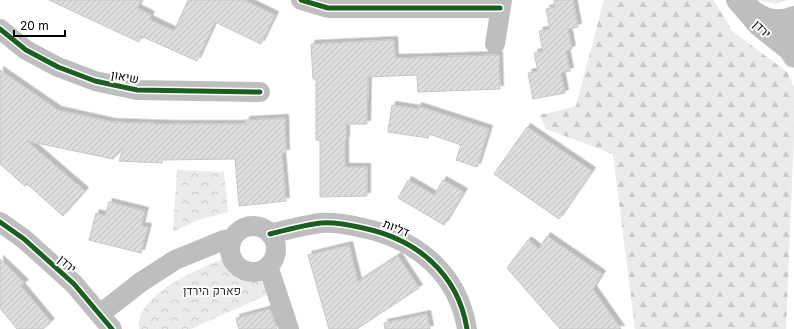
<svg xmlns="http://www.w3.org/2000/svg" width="794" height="329" viewBox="0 0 794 329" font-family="Inter,Heebo,sans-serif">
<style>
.forest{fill:url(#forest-firs)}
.park{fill:url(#park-crowns)}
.building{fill:url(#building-hatch);stroke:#c6c6c6;filter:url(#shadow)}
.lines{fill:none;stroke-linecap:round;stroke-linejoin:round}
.major-casing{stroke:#dbdbdb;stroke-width:24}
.minor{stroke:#bebebe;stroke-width:20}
.major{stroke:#bebebe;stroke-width:22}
.cycleway-casing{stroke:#fff;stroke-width:8}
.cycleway{stroke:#1b5e20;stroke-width:5}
.labels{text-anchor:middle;stroke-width:4;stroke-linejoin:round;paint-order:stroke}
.street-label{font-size:12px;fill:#000;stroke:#fff}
.park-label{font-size:12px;fill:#313131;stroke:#fff}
</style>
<defs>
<pattern id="forest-firs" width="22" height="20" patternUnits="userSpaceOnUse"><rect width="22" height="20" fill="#ebebeb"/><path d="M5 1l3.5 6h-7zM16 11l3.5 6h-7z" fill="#c8c8c8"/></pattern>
<pattern id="park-crowns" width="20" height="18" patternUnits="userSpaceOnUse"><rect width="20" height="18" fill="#ebebeb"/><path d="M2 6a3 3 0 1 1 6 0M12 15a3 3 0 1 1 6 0" fill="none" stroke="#c8c8c8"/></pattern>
<pattern id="building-hatch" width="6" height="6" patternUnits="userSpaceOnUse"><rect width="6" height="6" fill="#dedede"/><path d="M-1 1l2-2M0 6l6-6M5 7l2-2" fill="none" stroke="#bdbdbd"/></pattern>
<filter id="shadow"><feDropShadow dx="3.5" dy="-3.5" stdDeviation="0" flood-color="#0004"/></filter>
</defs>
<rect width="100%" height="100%" fill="#fff"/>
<!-- forest -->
<path class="forest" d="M 604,0 L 714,0 L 732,31 L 787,72 L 794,87 L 794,137 L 786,329 L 635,329 L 613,154 L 546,129 L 540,115 L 576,106 Z"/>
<!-- park -->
<path class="park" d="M 759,0 L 788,0 L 776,4 Z
M 177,170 L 224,172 L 228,212 L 198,220 L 173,232 Z
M 220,260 C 224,260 229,259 233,260 C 246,264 263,282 271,293 L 191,329 L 139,329 C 135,296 195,270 220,260 Z"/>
<!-- building -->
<path class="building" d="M 49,0 L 141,0 L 137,8 L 151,15 L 149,19 L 174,31 L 188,0 L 244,0 L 275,15 L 261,44 L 215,22 L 197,61 L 141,36 L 139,42 Z
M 554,0 L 573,0 L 578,27 L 568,29 L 572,49 L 566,51 L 570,71 L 561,73 L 565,93 L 533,99 L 528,73 L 538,71 L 534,53 L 543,51 L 539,31 L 550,29 L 546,9 L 555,7 Z
M 394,40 L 395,58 L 499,55 L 500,89 L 418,92 L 417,75 L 368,77 L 367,124 L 346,124 L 346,140 L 345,140 L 345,167 L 367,167 L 367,196 L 320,197 L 320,140 L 316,140 L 316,79 L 313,79 L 311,44 Z
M 0,70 L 58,110 L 112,122 L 169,124 L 246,124 L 246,120 L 285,118 L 286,153 L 282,153 L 286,201 L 239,206 L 235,159 L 162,160 L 162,163 L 119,161 L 123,148 L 113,159 L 27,141 L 85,191 L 63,216 L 27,184 L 25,186 L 0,164 Z
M 392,105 L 418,109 L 418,106 L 489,129 L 477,167 L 456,160 L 461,145 L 429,134 L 428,138 L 388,132 Z
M 527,127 L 592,171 L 559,219 L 494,174 Z
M 408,180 L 434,195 L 443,180 L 464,192 L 444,225 L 398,198 Z
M 109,202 L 145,211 L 141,226 L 148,227 L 141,253 L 89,240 L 96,213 L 105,216 Z
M 547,236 L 602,274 L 593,289 L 621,329 L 560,329 L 507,268 L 528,240 L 539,249 Z
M 349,245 L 358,282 L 398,256 L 419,288 L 357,329 L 329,329 L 308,255 Z
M 0,259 L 25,283 L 21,286 L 51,322 L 43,329 L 17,329 L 0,308 Z
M 270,309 L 277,329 L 239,329 L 236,318 Z
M 427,314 L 430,329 L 385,329 L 384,323 Z"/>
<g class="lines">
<!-- major casing -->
<g class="major-casing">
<path id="major" d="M 794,21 C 787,30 787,46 794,56"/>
</g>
<!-- minor -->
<path class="minor" d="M 301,0 L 328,8 L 500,8
M 736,0 L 758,26 L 792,53
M 749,6 C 762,19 777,23 794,16
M 0,29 L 26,50 L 58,67 L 95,81 L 137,90 L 260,92
M 495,44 L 502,0
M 0,222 L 24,239 L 74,284 L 112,329
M230 249a23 23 0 1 1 46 0a23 23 0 1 1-46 0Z
M 270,234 C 286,230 304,225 321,223 C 334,222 350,225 363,228 C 416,239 458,273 467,329
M 268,266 L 289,329
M 100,314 L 141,282 L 175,260 L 224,240 L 231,241"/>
<!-- major -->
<use href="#major" class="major"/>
<!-- cycleway casing -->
<g class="cycleway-casing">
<path id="cycleway" d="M 301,0 L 328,8 L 500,8
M 0,29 L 26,50 L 58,67 L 95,81 L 137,90 L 260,92
M 0,222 L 24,239 L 74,284 L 112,329
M 270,234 C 286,230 304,225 321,223 C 334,222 350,225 363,228 C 416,239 458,273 467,329"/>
</g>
<!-- cycleway -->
<use href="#cycleway" class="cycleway"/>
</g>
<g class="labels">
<!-- street labels -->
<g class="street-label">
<text transform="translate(762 29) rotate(44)" y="4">ירדן</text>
<text transform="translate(125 77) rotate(10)" y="4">שיאון</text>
<text transform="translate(396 228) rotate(22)" y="4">דליות</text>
<text transform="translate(67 264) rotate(41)" y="4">ירדן</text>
</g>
<!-- park labels -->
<g class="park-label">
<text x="212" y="295">פארק הירדן</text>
</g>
</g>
<!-- scale -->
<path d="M14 30v6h51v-6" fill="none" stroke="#000000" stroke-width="2"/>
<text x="20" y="30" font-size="12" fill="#000000" stroke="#ffffff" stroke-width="3" paint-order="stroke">20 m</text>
</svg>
